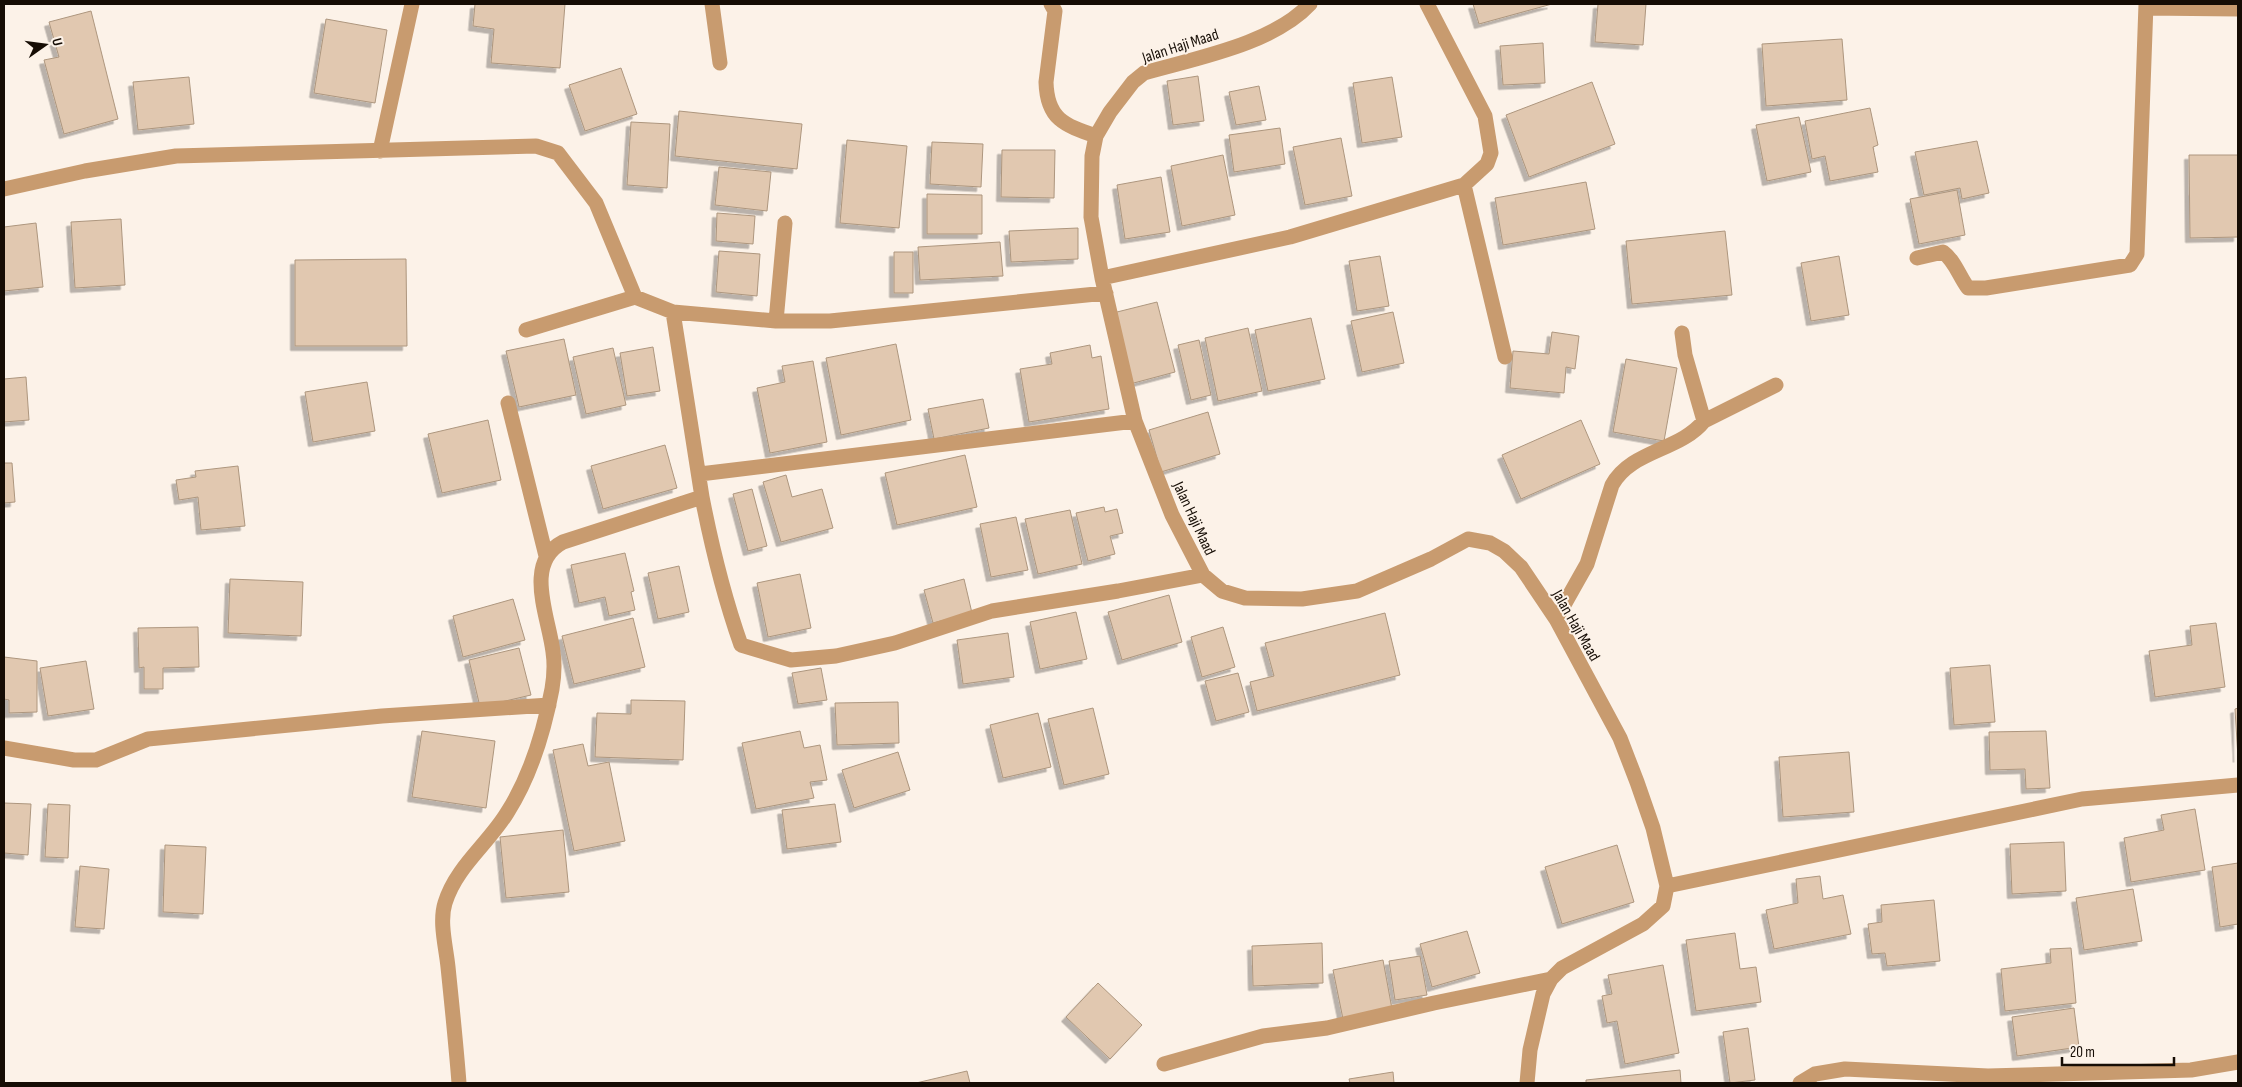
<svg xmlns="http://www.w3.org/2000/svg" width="2242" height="1087" viewBox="0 0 2242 1087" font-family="'Sofia Sans Condensed',sans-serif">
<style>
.building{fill:#e1c8b0;stroke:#ad967e;filter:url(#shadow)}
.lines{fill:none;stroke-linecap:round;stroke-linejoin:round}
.minor{stroke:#c89b6f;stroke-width:15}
.labels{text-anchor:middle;stroke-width:4;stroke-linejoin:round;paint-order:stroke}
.street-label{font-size:16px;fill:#160d05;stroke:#fcf2e8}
</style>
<defs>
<filter id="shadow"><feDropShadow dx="-4.5" dy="4.5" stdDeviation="0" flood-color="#0004"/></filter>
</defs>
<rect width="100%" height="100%" fill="#fcf2e8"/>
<!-- building -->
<path class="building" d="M 475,4 L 565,4 L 560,68 L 491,63 L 494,29 L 473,26 Z
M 1473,4 L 1552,4 L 1479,24 Z
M 1598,4 L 1646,4 L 1643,45 L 1595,42 Z
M 91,11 L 118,119 L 64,134 L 44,60 L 59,57 L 49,22 Z
M 326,19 L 387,30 L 375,103 L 314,93 Z
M 1842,39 L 1847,100 L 1766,106 L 1762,44 Z
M 1543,43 L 1545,83 L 1503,85 L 1500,46 Z
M 621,68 L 637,114 L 585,131 L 569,85 Z
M 1198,76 L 1204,121 L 1173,125 L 1167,81 Z
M 189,77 L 194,124 L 138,130 L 133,82 Z
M 1392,77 L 1402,137 L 1362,143 L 1353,83 Z
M 1592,82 L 1615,144 L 1529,177 L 1506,115 Z
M 1259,86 L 1266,120 L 1236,125 L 1229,92 Z
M 1870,108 L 1878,145 L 1873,147 L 1878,172 L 1830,181 L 1825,156 L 1812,159 L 1805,121 Z
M 679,111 L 802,124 L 797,169 L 675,156 Z
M 1799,117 L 1811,172 L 1767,181 L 1756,125 Z
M 631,122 L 670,124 L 667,188 L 627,185 Z
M 1280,128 L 1285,164 L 1234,172 L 1229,135 Z
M 1341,138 L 1352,196 L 1305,205 L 1293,147 Z
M 847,140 L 907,146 L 899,228 L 840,223 Z
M 1977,141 L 1989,193 L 1962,199 L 1960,188 L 1924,195 L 1915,152 Z
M 932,142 L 983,144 L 981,187 L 930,184 Z
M 1002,150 L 1055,150 L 1054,198 L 1001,197 Z
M 1223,155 L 1235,215 L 1182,226 L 1171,166 Z
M 2189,155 L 2238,155 L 2238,237 L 2190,238 Z
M 719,167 L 771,172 L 767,211 L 715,205 Z
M 1161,177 L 1170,232 L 1125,239 L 1117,185 Z
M 1586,182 L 1595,229 L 1503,245 L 1495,198 Z
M 1957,190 L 1965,235 L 1919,244 L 1910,199 Z
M 927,194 L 982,195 L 982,234 L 927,234 Z
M 717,213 L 755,216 L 753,244 L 716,241 Z
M 121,219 L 125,285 L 75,288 L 71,222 Z
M 36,223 L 43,287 L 4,291 L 4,227 Z
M 1078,228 L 1078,259 L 1011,262 L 1009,231 Z
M 1725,231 L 1732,295 L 1632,304 L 1626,241 Z
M 1000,242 L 1003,276 L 920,280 L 918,247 Z
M 719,251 L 760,254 L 757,296 L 716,292 Z
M 894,252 L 913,252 L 913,293 L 894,293 Z
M 1380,256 L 1389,306 L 1357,311 L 1349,261 Z
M 1839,256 L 1849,315 L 1811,321 L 1801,263 Z
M 406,259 L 407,346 L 295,346 L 295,260 Z
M 1157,302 L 1175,372 L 1130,384 L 1113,313 Z
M 1393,312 L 1404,363 L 1362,372 L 1351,321 Z
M 1311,318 L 1325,379 L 1268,391 L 1255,330 Z
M 1248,328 L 1262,391 L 1218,401 L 1205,338 Z
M 1552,332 L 1579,336 L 1575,369 L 1566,367 L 1564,393 L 1510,388 L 1513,351 L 1549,354 Z
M 564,339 L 576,395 L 519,407 L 506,351 Z
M 1199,340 L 1211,395 L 1191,400 L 1178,345 Z
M 896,344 L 911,420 L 841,435 L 826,358 Z
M 1090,345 L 1092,358 L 1101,356 L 1109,409 L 1029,422 L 1020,369 L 1052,364 L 1050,353 Z
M 653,347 L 660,391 L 627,396 L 620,353 Z
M 613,348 L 626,405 L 586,414 L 573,357 Z
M 1626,359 L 1677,368 L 1664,441 L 1613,432 Z
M 813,361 L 827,442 L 770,453 L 757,388 L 785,382 L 782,366 Z
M 26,377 L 29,420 L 4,422 L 4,379 Z
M 367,382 L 375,431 L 313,442 L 305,392 Z
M 983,399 L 989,428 L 934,439 L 928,409 Z
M 1208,412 L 1220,454 L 1161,472 L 1149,430 Z
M 488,420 L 501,480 L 442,493 L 428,434 Z
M 1581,420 L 1600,464 L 1521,499 L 1502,455 Z
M 665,445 L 677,488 L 603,509 L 591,466 Z
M 965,455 L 977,507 L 897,525 L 885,473 Z
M 4,463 L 12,463 L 15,502 L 4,503 Z
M 238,466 L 245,526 L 201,530 L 198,497 L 179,500 L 176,480 L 196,477 L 195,471 Z
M 786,475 L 792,497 L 822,489 L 833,528 L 781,542 L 763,482 Z
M 752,489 L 767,546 L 748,551 L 733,494 Z
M 1104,507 L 1105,512 L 1117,509 L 1123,533 L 1110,536 L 1115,554 L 1088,561 L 1076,513 Z
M 1070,510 L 1082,564 L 1038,574 L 1025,519 Z
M 1016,517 L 1028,570 L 991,577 L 980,524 Z
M 625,553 L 634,591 L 631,592 L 635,610 L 609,616 L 605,597 L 579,603 L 571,565 Z
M 679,566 L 689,612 L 658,619 L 648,573 Z
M 800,574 L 811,628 L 768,637 L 757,583 Z
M 230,579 L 303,582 L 301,636 L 228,633 Z
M 964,579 L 972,613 L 933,623 L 924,590 Z
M 1169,595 L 1182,642 L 1122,660 L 1108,612 Z
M 513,599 L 525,640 L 463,657 L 453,616 Z
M 1076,612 L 1087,659 L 1040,669 L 1030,622 Z
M 1385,613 L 1400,675 L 1257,711 L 1250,682 L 1274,676 L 1265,643 Z
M 633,618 L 645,667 L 574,684 L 562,636 Z
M 2216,623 L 2225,687 L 2155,697 L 2149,651 L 2192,645 L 2190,626 Z
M 198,627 L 199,667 L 163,668 L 163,689 L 144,689 L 144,667 L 139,668 L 138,628 Z
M 1223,627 L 1235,667 L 1202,677 L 1191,637 Z
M 1008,633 L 1014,677 L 963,684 L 957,640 Z
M 519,648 L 531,695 L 480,707 L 469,660 Z
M 4,657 L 37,661 L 37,712 L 9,713 L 9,700 L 4,699 Z
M 86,661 L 94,709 L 48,716 L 40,668 Z
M 1990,665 L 1995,722 L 1954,725 L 1950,668 Z
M 821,668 L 827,700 L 798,704 L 792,673 Z
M 1238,673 L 1249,712 L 1216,721 L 1205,681 Z
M 631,700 L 685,701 L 683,760 L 595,757 L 597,713 L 631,714 Z
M 898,702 L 899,743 L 837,745 L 835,703 Z
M 1093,708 L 1109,774 L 1064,785 L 1048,719 Z
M 2238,708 L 2238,758 L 2235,709 Z
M 1038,713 L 1051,767 L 1003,778 L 990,725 Z
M 422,731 L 495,741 L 486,808 L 412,797 Z
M 800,731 L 804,748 L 820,745 L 827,780 L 810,782 L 814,798 L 756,809 L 742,743 Z
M 2046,731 L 2050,788 L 2026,789 L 2025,769 L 1990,770 L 1989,732 Z
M 583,744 L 588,766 L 609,762 L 625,841 L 574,851 L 553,750 Z
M 898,752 L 910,790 L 854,808 L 842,770 Z
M 1849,752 L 1854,812 L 1783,817 L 1779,757 Z
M 4,803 L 31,804 L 28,855 L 4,853 Z
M 48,804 L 70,805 L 68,858 L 45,857 Z
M 835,804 L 841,842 L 787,849 L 782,810 Z
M 2195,809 L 2205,870 L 2131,882 L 2124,838 L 2164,830 L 2161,815 Z
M 563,830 L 569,892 L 506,898 L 500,837 Z
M 2064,842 L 2066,891 L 2012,894 L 2010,844 Z
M 165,845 L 206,847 L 203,914 L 163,912 Z
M 1617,845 L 1634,902 L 1562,924 L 1545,867 Z
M 2238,863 L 2238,924 L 2220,927 L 2212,867 Z
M 80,866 L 109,869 L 104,929 L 75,927 Z
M 1820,876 L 1823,899 L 1843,895 L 1851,934 L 1774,949 L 1766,910 L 1798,903 L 1796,879 Z
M 2133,889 L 2142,941 L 2084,950 L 2076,898 Z
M 1934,900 L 1940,961 L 1887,966 L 1885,953 L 1872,954 L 1868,924 L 1882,922 L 1881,905 Z
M 1467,931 L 1480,973 L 1432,987 L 1420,944 Z
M 1735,933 L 1740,969 L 1756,967 L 1761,1002 L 1696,1011 L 1686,940 Z
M 1322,943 L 1323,983 L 1253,986 L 1252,946 Z
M 2071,948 L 2076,1003 L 2005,1011 L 2001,969 L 2051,963 L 2050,949 Z
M 1420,956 L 1427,995 L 1395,1000 L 1389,961 Z
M 1383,960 L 1392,1009 L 1343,1019 L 1333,970 Z
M 1663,965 L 1679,1053 L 1625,1064 L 1617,1021 L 1607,1023 L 1602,996 L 1612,994 L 1608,975 Z
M 1098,983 L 1142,1025 L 1110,1059 L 1066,1017 Z
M 2074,1008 L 2079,1047 L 2017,1056 L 2012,1017 Z
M 1748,1028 L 1755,1080 L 1730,1083 L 1723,1032 Z
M 1680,1070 L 1681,1083 L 1586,1083 L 1586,1080 Z
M 967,1071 L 970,1083 L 916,1083 Z
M 1393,1072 L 1394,1083 L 1350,1083 L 1349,1079 Z"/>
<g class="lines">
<!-- minor -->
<path class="minor" d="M 712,4 L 720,63
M 1051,4 L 1055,11 L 1046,82 C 1047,119 1064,125 1096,136
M 1310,4 C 1273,44 1196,58 1144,73 L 1133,82 L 1110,112 L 1096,136 L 1092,156 L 1091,217 L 1102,278 L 1135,421 L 1172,515 L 1203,575 L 1222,591 L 1245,598 L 1302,599 L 1357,591 L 1431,559 L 1468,539 L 1490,543 L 1504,551 L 1521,567 L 1556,619 L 1620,738 L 1637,782 L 1653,828 L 1667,886 L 1663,906 L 1643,924 L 1562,968 L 1551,979 L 1543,994 L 1530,1050 L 1527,1083
M 1427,4 L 1485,116 L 1491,153 L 1487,164 L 1464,185 L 1505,357
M 2146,8 L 2238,9
M 380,151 L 412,4
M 4,189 L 85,171 L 176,156 L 536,146 L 558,153 L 596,203 L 635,297 L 673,312
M 1917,258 L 1943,252 C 1955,261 1959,276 1968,288 L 1986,288 L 2130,265 L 2137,254 L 2146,4
M 1102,278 L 1290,237 L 1464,185
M 776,321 L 785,223
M 526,330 L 635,297
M 508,403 L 546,556
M 1704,421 L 1776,385
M 700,474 L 1135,421
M 702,497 C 712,548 724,597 741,645 L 791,660 L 836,656 L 895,643 L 992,611 L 1118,591 L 1203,575
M 1556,619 L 1587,564 L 1612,485 C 1631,450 1680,451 1704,421 L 1685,355 L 1682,333
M 4,748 L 74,760 L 96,760 L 148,739 L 382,716 L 549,705
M 1667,886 L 2082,799 L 2238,785
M 1164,1064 L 1263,1036 L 1327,1028 L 1434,1003 L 1551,979
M 459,1083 C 456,1044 452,1006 448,967 C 446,947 439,922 445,903 C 456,867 488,844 507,813 C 530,777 544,731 552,689 C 554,677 555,665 553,652 C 549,617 523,563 563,542 L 702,497 L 673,312 L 776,321 L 830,321 L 1106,293
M 1800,1083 L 1815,1074 L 1845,1069 L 1988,1076 L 2191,1070 L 2238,1062"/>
</g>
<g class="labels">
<!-- street labels -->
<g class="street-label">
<text transform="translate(1180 45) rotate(-18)" y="6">Jalan Haji Maad</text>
<text transform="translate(1195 518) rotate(65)" y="6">Jalan Haji Maad</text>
<text transform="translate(1577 625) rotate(60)" y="6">Jalan Haji Maad</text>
</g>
</g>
<!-- border -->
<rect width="2242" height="1087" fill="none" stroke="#160d05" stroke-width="10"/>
<!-- north arrow -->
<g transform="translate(45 45) rotate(76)" stroke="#fcf2e8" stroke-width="4" paint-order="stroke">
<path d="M0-4L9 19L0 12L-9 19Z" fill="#160d05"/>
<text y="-8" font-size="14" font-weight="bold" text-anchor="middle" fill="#160d05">U</text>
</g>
<!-- scale -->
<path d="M2062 1057v8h112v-8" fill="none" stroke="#160d05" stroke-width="2.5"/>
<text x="2070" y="1057" font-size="15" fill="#160d05" stroke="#fcf2e8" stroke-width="4" paint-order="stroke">20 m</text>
</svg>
